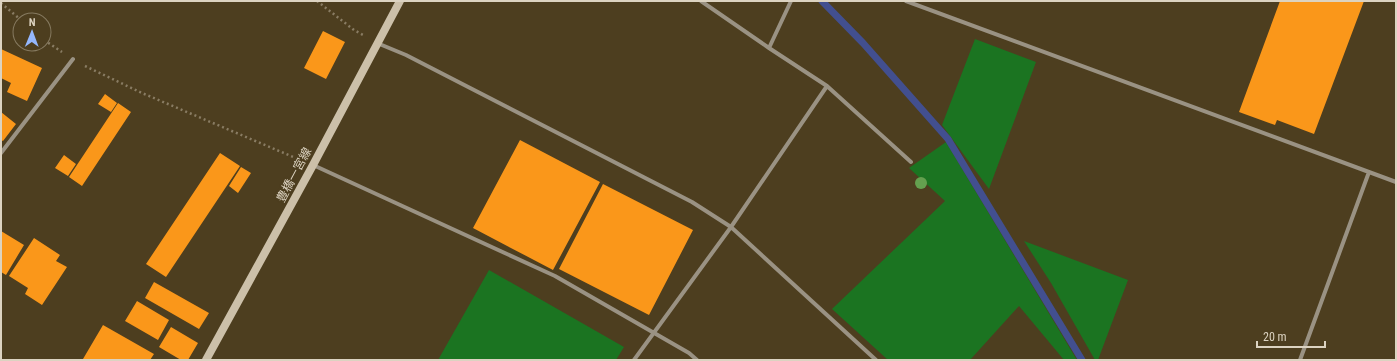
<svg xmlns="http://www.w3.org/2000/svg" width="1397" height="361" viewBox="0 0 1397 361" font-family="'Roboto Condensed','Noto Sans JP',sans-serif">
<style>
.green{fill:#1b7421}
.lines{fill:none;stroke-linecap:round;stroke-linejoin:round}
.stream{stroke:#424f8f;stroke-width:7}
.building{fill:#fa971a}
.path{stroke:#897c63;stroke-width:2.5;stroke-dasharray:2 3;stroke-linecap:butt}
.minor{stroke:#9a9283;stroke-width:4}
.secondary{stroke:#ccc0a9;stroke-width:8}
.tree{fill:#64a04f}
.labels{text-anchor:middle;stroke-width:4;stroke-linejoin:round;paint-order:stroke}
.street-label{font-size:12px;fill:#dcd3c1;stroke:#4d3e1f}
</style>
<rect width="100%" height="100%" fill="#4d3e1f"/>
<!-- green -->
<path class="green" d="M 975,39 L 1036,62 L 989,189 L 942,125 Z
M 946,142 L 1077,360 L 1064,360 L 1019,306 L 970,360 L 888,360 L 832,309 L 945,201 L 909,168 Z
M 1024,241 L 1128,280 L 1098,360 L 1095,360 L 1051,283 Z
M 489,270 L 624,347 L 616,360 L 438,360 Z"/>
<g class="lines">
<!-- stream -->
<path class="stream" d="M 822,1 L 863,43 L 948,139 L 1082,360"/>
</g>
<!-- building -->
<path class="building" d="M 1280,1 L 1364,1 L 1314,134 L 1277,120 L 1275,125 L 1239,112 Z
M 323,31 L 345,42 L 326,79 L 304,68 Z
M 1,49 L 42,68 L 27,101 L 7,92 L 11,83 L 1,78 Z
M 105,94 L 117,103 L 111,112 L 98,104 Z
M 118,103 L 131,112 L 82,186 L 69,177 Z
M 1,112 L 16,124 L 3,141 L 1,140 Z
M 520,140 L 600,182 L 553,270 L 473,228 Z
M 220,153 L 240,166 L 166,277 L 146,264 Z
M 64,155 L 76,164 L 68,176 L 55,168 Z
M 241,167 L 251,173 L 238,193 L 229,186 Z
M 603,184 L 693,230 L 649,315 L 559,269 Z
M 1,231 L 24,245 L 6,275 L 1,272 Z
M 34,238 L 60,255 L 56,261 L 67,267 L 42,305 L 25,294 L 28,288 L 9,276 Z
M 154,282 L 209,313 L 199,329 L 145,298 Z
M 137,301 L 169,320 L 158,340 L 125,321 Z
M 103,325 L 154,354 L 150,360 L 85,360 L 83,359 Z
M 171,327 L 198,343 L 188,360 L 181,360 L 159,347 Z"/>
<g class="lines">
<!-- path -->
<path class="path" d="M 317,1 L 354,30 L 365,36
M 1,3 L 21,20
M 44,40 L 62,52
M 85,66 L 142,93 L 298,159"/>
<!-- minor -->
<path class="minor" d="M 906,1 L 1396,182
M 377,43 L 406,55 L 692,202 L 731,227 L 876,360
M 769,48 L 791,1
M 827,86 L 911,162
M 1,153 L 73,59
M 313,165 L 555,276 L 689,353 L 697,360
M 634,360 L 731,227 L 827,86 L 769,48 L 701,1
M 1300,360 L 1369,172"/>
<!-- secondary -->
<path class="secondary" d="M 206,360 L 313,165 L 400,1"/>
</g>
<!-- trees -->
<circle class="tree" cx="921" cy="183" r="6"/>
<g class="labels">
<!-- street labels -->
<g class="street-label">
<text transform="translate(294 175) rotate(-62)" y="4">豊橋一宮線</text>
</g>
</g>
<!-- border -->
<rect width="1397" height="361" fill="none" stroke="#dcd3c1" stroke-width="4"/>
<!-- north arrow -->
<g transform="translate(32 32) rotate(1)"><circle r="19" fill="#4d3e1f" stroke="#867a60"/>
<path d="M0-3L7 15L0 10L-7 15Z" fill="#94b7fd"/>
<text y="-6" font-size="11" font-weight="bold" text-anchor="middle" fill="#dcd3c1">N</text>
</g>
<!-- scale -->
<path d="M1257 341v6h68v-6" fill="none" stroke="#dcd3c1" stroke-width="2"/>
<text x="1263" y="341" font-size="12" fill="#dcd3c1" stroke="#4d3e1f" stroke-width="3" paint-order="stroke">20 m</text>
</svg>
